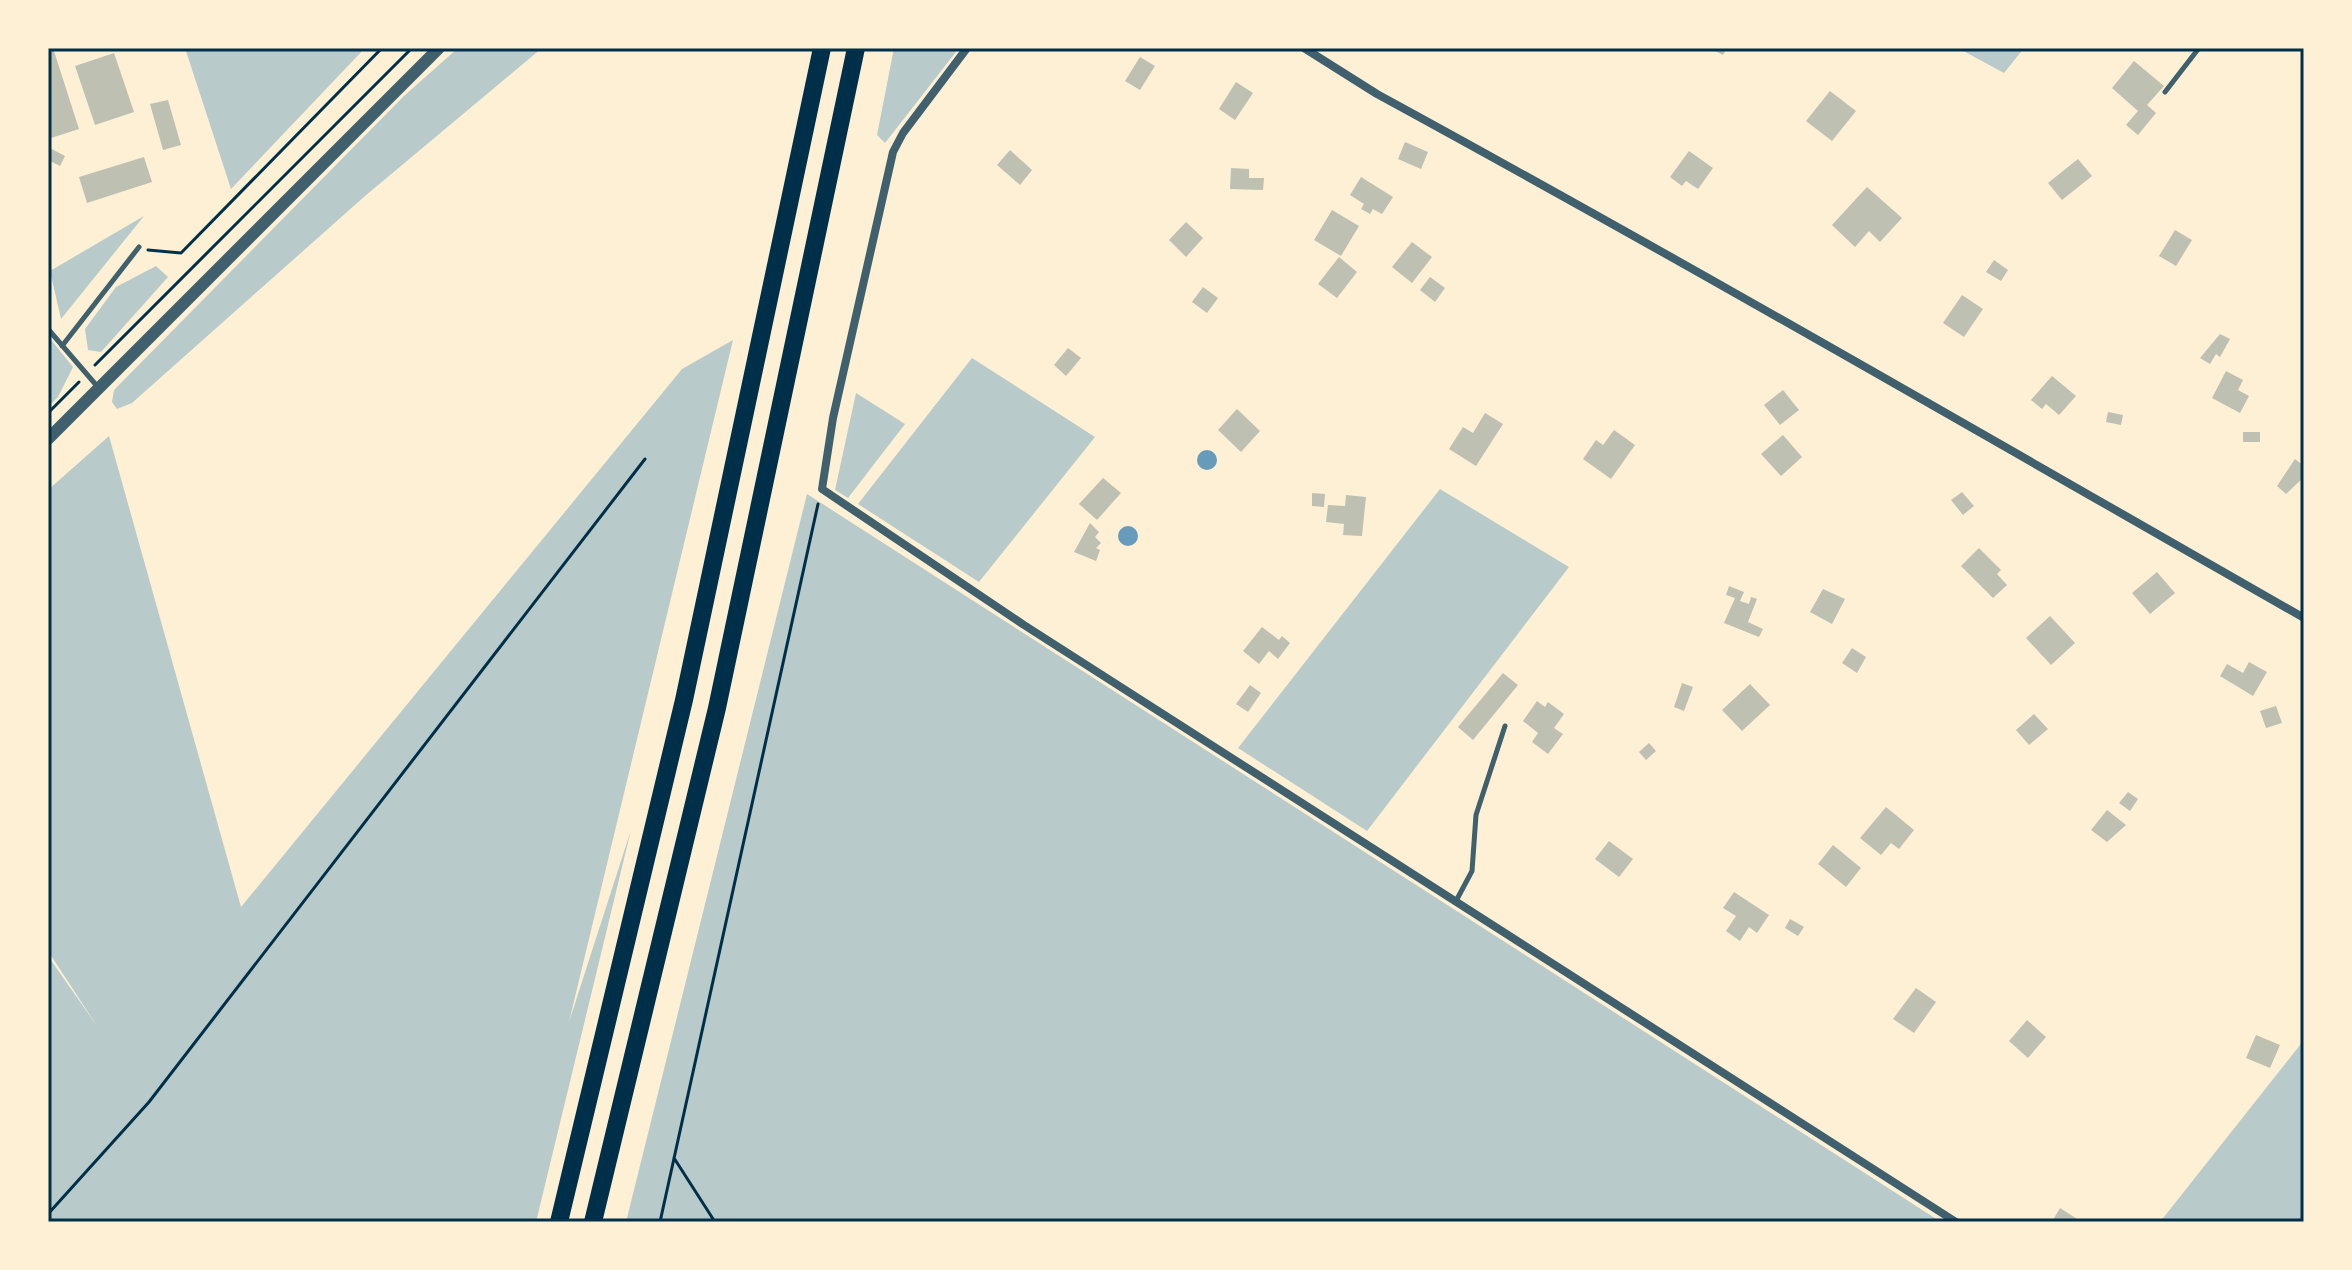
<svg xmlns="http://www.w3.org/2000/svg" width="2352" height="1270" viewBox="0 0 2352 1270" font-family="Merriweather,serif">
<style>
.green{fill:#b9caca}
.water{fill:#669bbc}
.building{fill:#bec0b2}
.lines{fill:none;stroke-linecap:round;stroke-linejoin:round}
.path{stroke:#003049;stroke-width:3}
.service{stroke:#3f606c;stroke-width:5}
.minor{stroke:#3f606c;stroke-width:8}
.tertiary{stroke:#3f606c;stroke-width:12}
.motorway{stroke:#003049;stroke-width:18}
.neatline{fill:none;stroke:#003049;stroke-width:3}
</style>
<rect width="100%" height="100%" fill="#fdf0d5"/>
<!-- green -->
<path class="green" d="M 185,48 L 365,48 L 231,189 Z
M 458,48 L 542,48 L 365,196 L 132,403 L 117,409 L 112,402 L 114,390 L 404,96 Z
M 894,48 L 959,48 L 885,143 L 877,135 Z
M 1958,48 L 2024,48 L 2004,73 Z
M 144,216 L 61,319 L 50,271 Z
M 156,266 L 168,277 L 101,352 L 88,350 L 85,329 L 116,287 Z
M 48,336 L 73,367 L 58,397 L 48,407 Z
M 733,340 L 569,1022 L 631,830 L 536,1222 L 48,1222 L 48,956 L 97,1026 L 48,951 L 48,490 L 109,436 L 241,907 L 682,369 Z
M 972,358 L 1095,437 L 979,582 L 858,504 Z
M 856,393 L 905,424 L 848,498 L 835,490 Z
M 1440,489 L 1569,567 L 1367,831 L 1238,748 Z
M 807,494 L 1941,1222 L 626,1222 Z
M 2304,1040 L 2304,1222 L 2160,1222 Z"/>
<!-- water -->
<path class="water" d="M1197 460a10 10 0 1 1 20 0a10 10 0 1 1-20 0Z
M1118 536a10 10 0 1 1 20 0a10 10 0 1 1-20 0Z"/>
<!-- building -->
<path class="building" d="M 48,48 L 53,48 L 79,129 L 48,139 Z
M 1709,48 L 1727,48 L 1723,55 Z
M 114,53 L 134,112 L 95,125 L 75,66 Z
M 1140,57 L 1155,66 L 1140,90 L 1125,81 Z
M 2134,61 L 2164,86 L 2147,105 L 2156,113 L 2138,135 L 2126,125 L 2138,111 L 2112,88 Z
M 1236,82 L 1253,93 L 1235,120 L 1219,109 Z
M 1830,91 L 1856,111 L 1832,141 L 1806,121 Z
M 168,100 L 181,145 L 163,150 L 150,104 Z
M 1405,142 L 1428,152 L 1421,169 L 1398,159 Z
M 48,147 L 65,156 L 60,166 L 48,160 Z
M 1010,150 L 1032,170 L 1020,185 L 997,165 Z
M 1689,151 L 1713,168 L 1698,189 L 1686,181 L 1682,186 L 1670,177 Z
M 144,157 L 152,182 L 87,203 L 79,177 Z
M 2078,159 L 2092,176 L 2062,200 L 2048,183 Z
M 1231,168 L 1249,169 L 1249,178 L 1264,178 L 1263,190 L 1230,189 Z
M 1361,177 L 1393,197 L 1382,214 L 1373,209 L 1370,214 L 1361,209 L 1364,204 L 1350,195 Z
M 1867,187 L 1902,218 L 1880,242 L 1869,231 L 1855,247 L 1832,225 Z
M 1332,210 L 1359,226 L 1341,256 L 1314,240 Z
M 1186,222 L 1203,238 L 1186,257 L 1169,240 Z
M 2175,230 L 2192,240 L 2176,266 L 2159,256 Z
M 1412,242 L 1432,257 L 1412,283 L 1392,267 Z
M 1339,257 L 1357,272 L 1337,298 L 1318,284 Z
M 1994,260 L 2008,270 L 2001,281 L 1986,272 Z
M 1430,277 L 1445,288 L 1435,302 L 1420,290 Z
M 1203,287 L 1218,298 L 1207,313 L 1192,302 Z
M 1962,295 L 1983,309 L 1964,337 L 1943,323 Z
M 2220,334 L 2230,339 L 2220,357 L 2216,354 L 2210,364 L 2200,358 Z
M 1068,348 L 1081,358 L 1066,376 L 1054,365 Z
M 2226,371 L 2243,380 L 2238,390 L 2249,396 L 2240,413 L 2212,398 Z
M 2052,376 L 2076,396 L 2059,415 L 2046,404 L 2042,409 L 2031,400 Z
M 1783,390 L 1799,410 L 1780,425 L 1764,405 Z
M 1237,409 L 1260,431 L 1241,452 L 1218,430 Z
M 2108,412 L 2123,415 L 2121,425 L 2106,422 Z
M 1485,413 L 1503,424 L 1476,466 L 1449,449 L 1463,427 L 1473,433 Z
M 1614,430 L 1635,445 L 1611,479 L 1583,459 L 1596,440 L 1603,445 Z
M 2243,432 L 2260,432 L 2260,442 L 2243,442 Z
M 1783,435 L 1802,457 L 1781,476 L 1761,454 Z
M 2295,459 L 2304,466 L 2304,477 L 2286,494 L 2277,486 Z
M 1103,478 L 1121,493 L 1097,520 L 1079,504 Z
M 1962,492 L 1974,506 L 1963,515 L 1951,500 Z
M 1312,493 L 1325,494 L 1324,507 L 1312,506 Z
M 1346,495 L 1366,497 L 1362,536 L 1343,535 L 1344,524 L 1326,522 L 1328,505 L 1345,506 Z
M 1090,523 L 1099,532 L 1095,537 L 1101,543 L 1096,548 L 1100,550 L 1096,561 L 1074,552 Z
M 1979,548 L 2001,570 L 1997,574 L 2007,585 L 1993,598 L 1961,566 Z
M 2157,572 L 2175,593 L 2150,614 L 2132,593 Z
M 1729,586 L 1744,592 L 1740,601 L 1749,604 L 1751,597 L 1757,599 L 1748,622 L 1763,629 L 1759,637 L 1724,623 L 1735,598 L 1726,595 Z
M 1823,589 L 1845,599 L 1832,624 L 1810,612 Z
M 2050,616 L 2075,643 L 2051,665 L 2026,638 Z
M 1262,627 L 1279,640 L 1282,636 L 1290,643 L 1278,659 L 1269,651 L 1259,664 L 1243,651 Z
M 1852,648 L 1866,657 L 1857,673 L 1842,663 Z
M 2249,662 L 2267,672 L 2253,696 L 2220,676 L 2227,664 L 2243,673 Z
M 1503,673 L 1518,685 L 1473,740 L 1458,727 Z
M 1682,683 L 1693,687 L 1684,711 L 1674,707 Z
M 1750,684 L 1770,705 L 1742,731 L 1722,710 Z
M 1250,685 L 1261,693 L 1248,712 L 1236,704 Z
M 1537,701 L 1545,707 L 1548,702 L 1564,714 L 1554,728 L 1563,734 L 1548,754 L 1532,742 L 1538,733 L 1523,721 Z
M 2276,706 L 2282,723 L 2266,728 L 2260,711 Z
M 2034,714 L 2048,729 L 2029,745 L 2016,730 Z
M 1649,743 L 1656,751 L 1646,760 L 1639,752 Z
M 2128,792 L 2138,799 L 2130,811 L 2119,803 Z
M 1886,807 L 1914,830 L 1899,849 L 1891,843 L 1881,855 L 1860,838 Z
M 2107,810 L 2126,825 L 2107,842 L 2091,830 Z
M 1609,841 L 1633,859 L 1619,877 L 1595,859 Z
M 1833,845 L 1861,868 L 1846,887 L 1818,864 Z
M 1734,892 L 1769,915 L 1757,933 L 1749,927 L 1740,941 L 1726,931 L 1736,916 L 1723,908 Z
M 1790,919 L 1804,927 L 1798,936 L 1785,928 Z
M 1916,988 L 1936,1002 L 1914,1033 L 1893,1019 Z
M 2027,1020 L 2046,1037 L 2028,1058 L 2009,1041 Z
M 2256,1035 L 2280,1045 L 2270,1068 L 2246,1058 Z
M 2060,1208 L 2082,1222 L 2056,1222 L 2053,1220 Z"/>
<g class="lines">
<!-- path -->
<path class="path" d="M 148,250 L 181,253 L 382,48
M 95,365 L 412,48
M 48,413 L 79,382
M 674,1158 L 715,1222
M 48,1214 L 149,1102 L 645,459
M 660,1222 L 818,504"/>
<!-- service -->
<path class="service" d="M 2165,92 L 2199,48
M 48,329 L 97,386
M 62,346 L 139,247
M 1456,901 L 1472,871 L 1476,815 L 1505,726"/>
<!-- minor -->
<path class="minor" d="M 967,48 L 903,133 L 893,152 L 833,418 L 822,489 L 1024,625 L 1956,1222
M 1304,48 L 1377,94 C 1689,264 1996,442 2304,618"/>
<!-- tertiary -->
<path class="tertiary" d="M 48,439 L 439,48"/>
<!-- motorway -->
<path class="motorway" d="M 559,1222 L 684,700 L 822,48
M 593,1222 L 717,708 L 856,48"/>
</g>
<!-- border -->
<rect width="2352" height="1270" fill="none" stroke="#fdf0d5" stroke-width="100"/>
<rect x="50" y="50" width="2252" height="1170" class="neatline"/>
</svg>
